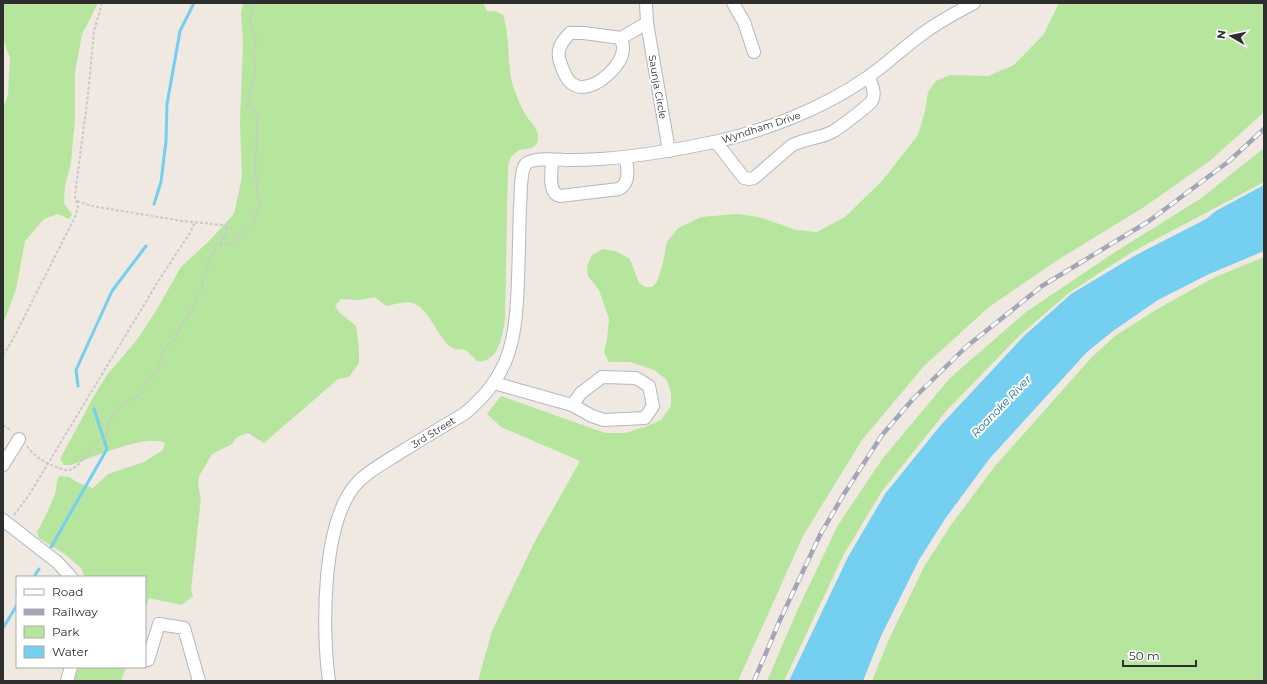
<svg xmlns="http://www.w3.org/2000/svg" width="1267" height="684" viewBox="0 0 1267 684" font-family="Montserrat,sans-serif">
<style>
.green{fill:#b6e59e}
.water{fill:#75cff0}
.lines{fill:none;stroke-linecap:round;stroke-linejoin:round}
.stream{stroke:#75cff0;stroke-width:3}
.minor-casing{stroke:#b4b7c1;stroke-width:14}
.path{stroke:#c9c9c9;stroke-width:2;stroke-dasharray:3 2;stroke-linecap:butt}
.minor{stroke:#fff;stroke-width:12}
.rail-casing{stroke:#a3a6b8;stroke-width:4.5}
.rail{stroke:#fff;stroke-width:3;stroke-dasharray:9;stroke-linecap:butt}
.labels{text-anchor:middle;stroke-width:4;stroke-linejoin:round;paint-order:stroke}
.street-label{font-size:10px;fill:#2e2e2e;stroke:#fff}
.water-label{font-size:11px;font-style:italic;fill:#0d6fa3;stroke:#fff}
</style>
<rect width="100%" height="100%" fill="#efe9e1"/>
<!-- green -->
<path class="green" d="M 3,3 L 98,3 L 82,34 L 75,72 L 75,118 L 71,162 L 65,186 L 64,203 L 72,214 L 69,219 L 58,214 L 44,219 L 25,241 L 16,289 L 3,325 L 3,109 L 8,95 L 10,58 L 3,39 Z
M 243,3 L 483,3 L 487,11 L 495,11 L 503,15 C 511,39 506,65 514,89 C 517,97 520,105 524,112 C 528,121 539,127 538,139 C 537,149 527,149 519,150 L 511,157 L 508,165 L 505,320 C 502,333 501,354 486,360 C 484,362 480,361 477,361 L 466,350 C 462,349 456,350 453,348 C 441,343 430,312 417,305 C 408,299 396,304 386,306 L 375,297 L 360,300 L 341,299 L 335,306 L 340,313 L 356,326 L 359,349 L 359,363 L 349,377 L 338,379 L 264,443 L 248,433 L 237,437 L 232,444 L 212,454 L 199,476 L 198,486 L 201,498 L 191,590 L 193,596 L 182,605 L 149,598 L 145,610 L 145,577 L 85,577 L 81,568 L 66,555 L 39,538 L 37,532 C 44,519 50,507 55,494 C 57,487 56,482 59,476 L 69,477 L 79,483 L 93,488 L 108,474 L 144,462 L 163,450 L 165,443 C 147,433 91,458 71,465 L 64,465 L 60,459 L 94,396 L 107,375 L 136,341 L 156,311 L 181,267 L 208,242 L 234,214 L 242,177 L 240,121 L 243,44 L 241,13 Z
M 1059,3 L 1264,3 L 1264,112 L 1211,160 L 1144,207 L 1056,261 L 989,307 L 924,366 L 862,440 L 803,536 L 738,681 L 478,681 L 492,631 L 534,543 L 580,461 L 501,427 L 487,414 L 501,396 L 605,433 L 625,433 L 645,427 L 661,420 L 671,406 L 671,393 L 667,380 L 654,370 L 630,362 L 609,362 L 604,352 L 607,339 L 609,319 L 599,290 L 588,276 L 587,266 L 592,255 L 603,249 L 615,251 L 630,259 L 639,283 L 645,287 L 652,287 L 657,282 L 662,267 L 667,242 L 678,228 L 701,217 L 737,214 L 759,217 L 796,230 L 817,232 L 845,217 L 882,181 L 918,135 L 925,111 L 928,92 L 936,81 L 950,75 L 988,76 L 1014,65 L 1044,34 Z
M 1264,148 L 1264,182 L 1132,252 L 1070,292 L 1020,335 L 947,410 L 882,491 L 844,554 L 784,681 L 767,681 L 797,611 L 838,525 L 883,458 L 950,378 L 1026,312 L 1115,252 L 1200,199 Z
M 1264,257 L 1264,681 L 872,681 L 889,639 L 925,565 L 951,525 L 995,466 L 1092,357 L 1115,336 L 1159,308 L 1215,277 Z
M 78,667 L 126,667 L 121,681 L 74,681 Z"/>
<!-- water -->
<path class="water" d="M 1264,185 L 1264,251 L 1207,275 L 1158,300 L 1113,331 L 1087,352 L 990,458 L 945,519 L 919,560 L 881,636 L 863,681 L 789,681 L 848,557 L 885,494 L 940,426 L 1024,336 L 1071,294 L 1136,255 L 1206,219 L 1216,211 Z"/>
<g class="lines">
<!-- stream -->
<path class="stream" d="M 154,204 L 161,182 L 166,141 L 167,104 L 180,31 L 194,3
M 78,386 L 76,370 L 112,291 L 146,246
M 51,547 L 107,449 L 94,409
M 34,577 L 39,569
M 3,628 L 17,605"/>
<!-- minor casing -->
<g class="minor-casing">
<path id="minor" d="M 646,3 L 647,23 L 669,151
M 733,3 L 744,22 L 754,52
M 621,38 C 621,41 623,44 623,47 C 624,64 598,88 581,87 C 578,87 572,84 570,82 C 565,77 557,58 559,51 C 560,43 565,39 570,33 L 584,33 L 621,38 L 647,23
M 716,142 L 744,178 L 749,179 L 754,178 L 791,146 C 804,138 819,139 832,132 C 838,129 868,106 872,101 C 876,94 872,83 868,77
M 552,160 C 552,171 547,193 560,196 L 619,189 C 631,182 627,169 626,157
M 494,383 L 572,405 L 592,416 L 604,420 L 645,418 L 653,406 L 649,386 L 636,378 L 602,377 L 581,393 L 572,405
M 3,465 L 19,439
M 3,520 L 57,562 L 71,577
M 148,660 L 159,624 L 184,628 L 199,681
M 67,681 L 71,667
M 329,681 C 322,631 321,518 359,481 C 371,469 387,461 401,452 C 422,439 443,426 464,414 C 512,375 516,337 518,279 C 519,255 519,231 520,207 C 521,197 520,173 525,165 C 531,156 560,160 572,160 C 616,160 660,153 704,144 C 760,133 821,110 868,77 C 888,63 905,46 925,32 C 940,21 957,12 974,3"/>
</g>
<!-- path -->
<path class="path" d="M 77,201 L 92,206 L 183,221 L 223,225 L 232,228
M 220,244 L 224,236 L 227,227
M 3,355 L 12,341 L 75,217 L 78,207 L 75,197 L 76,187 L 88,95 L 94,31 L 102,3
M 3,425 L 12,431
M 27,446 C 37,460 51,466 68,471 L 77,466 L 87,454 L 92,445 L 107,435 C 104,417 126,400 141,395 L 142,393 L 141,390 L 158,369 L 164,351 L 175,339 L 181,326 L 196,303 L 198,295 L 203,287 L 202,278 L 204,272 L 217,245 L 220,244 L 222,246 L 231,243 L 253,222 L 260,202 C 256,195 258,191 257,183 C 256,177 255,171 255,165 C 256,149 260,121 254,108 L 247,105 L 252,88 L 255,72 L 253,52 L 257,39 L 251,26 L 250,17 L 255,3
M 14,515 L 29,495 L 159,280 L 190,233 L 195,222"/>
<!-- minor -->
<use href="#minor" class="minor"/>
<!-- rail casing -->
<g class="rail-casing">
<path id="rail" d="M 754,681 L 780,620 L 820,535 L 844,494 L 882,435 L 913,399 L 966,347 L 1042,286 L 1149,221 L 1228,162 L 1264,129"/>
</g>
<!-- rail -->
<use href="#rail" class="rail"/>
</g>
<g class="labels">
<!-- street labels -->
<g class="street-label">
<text transform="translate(658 87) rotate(80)" y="4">Saunja Circle</text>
<text transform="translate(761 127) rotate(-18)" y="4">Wyndham Drive</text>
<text transform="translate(433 432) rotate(-32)" y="4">3rd Street</text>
</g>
<!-- water labels -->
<g class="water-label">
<text transform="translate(1001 406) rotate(-46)" y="4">Roanoke River</text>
</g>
</g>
<!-- border -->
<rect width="1267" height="684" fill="none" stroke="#2e2e2e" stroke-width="8"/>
<!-- legend -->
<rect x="16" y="576" width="130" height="92" fill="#ffffff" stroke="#ababab"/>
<rect x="24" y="589" width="20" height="6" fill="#ffffff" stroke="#ababab"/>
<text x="52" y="596" font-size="12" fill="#2e2e2e">Road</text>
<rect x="24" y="609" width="20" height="6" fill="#a3a6b8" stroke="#ababab"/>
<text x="52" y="616" font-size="12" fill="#2e2e2e">Railway</text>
<rect x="24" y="626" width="20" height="12" fill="#b6e59e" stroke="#ababab"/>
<text x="52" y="636" font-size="12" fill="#2e2e2e">Park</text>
<rect x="24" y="646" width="20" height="12" fill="#75cff0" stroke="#ababab"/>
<text x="52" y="656" font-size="12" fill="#2e2e2e">Water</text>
<!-- north arrow -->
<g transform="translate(1231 36) rotate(279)" stroke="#ffffff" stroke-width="3" paint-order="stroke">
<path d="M0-3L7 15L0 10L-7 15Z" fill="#2e2e2e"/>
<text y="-6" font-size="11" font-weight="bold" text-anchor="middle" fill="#2e2e2e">N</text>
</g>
<!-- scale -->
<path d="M1123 660v6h73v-6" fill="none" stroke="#2e2e2e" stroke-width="2"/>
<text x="1129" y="660" font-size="12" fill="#2e2e2e" stroke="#ffffff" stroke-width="3" paint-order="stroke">50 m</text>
</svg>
